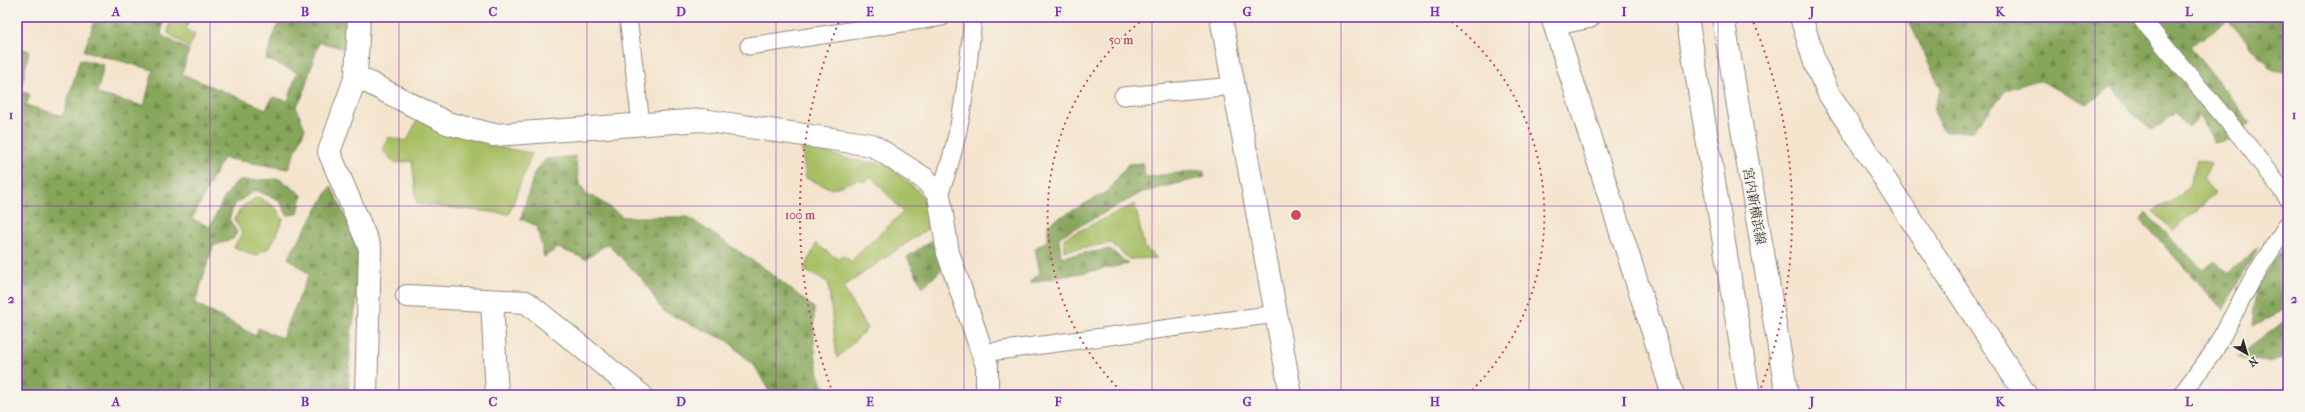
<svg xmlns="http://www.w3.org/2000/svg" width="2305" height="412" viewBox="0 0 2305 412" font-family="'IM FELL French Canon','Noto Serif JP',serif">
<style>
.grass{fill:#a8bf65;stroke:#6a7548}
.forest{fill:url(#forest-firs);stroke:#586842}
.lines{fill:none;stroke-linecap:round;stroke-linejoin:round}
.lane-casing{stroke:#90887c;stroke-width:19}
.street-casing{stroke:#90887c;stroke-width:24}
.secondary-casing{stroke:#90887c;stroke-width:24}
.lane{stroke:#fff;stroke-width:17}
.street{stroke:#fff;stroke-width:22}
.secondary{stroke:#fff;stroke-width:22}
.grid{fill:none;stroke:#7b2cbf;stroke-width:1;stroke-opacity:0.55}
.ring{fill:none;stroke:#d1495b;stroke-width:2;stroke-dasharray:2 4}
.labels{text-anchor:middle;stroke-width:3;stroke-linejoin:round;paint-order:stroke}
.street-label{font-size:13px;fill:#2b2b2b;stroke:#f7f3e8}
.centre{fill:#d1495b;stroke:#f7f3e8;stroke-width:2}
.ring-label{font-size:12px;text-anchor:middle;font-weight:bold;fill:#d1495b;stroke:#f7f3e8;stroke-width:3;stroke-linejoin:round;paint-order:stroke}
.neatline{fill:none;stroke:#7b2cbf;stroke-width:1.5}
.grid-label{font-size:13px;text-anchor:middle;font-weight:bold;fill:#7b2cbf}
</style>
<defs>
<pattern id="forest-firs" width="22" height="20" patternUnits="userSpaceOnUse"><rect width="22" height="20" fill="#86a65a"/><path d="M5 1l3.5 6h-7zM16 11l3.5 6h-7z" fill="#6e874b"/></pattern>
</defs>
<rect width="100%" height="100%" fill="#f7f3e8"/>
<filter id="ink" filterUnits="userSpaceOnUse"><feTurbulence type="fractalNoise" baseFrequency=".025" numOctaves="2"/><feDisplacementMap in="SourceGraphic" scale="8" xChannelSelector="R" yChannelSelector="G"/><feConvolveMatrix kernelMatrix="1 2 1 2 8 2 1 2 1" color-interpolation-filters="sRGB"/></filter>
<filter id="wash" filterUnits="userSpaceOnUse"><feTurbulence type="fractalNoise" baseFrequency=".012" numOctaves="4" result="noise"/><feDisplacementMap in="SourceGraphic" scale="16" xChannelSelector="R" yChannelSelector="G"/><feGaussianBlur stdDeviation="0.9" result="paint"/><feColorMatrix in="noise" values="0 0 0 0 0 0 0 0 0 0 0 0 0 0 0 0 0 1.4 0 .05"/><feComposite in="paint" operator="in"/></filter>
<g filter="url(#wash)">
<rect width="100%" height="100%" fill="#f4e4cd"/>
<!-- grass -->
<path class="grass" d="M 171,17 L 190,17 L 186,29 L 195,35 L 189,48 L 168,33 Z
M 418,118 L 490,146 L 532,153 L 509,214 L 417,204 L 412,161 L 395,163 L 382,150 L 388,137 L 407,141 Z
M 801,146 L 854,160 L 887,165 L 916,189 L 931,209 L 927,229 L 843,287 L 867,329 L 837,358 L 828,282 L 804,270 L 816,244 L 836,258 L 843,256 L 851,261 L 903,212 L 872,177 L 864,182 L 859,179 L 832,189 L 806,178 Z
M 2197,160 L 2211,163 L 2203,179 L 2215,194 L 2173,231 L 2153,211 L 2178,197 L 2189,186 Z
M 258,197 L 275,207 L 283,219 L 271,246 L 256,256 L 234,247 L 242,233 L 234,219 L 243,206 Z
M 1135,204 L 1144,247 L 1157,258 L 1129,259 L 1111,243 L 1064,251 L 1064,238 Z"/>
<!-- forest -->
<path class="forest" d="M 96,17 L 164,17 L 161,35 L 189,50 L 182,74 L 266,109 L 273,97 L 288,101 L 297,72 L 266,59 L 280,17 L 348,17 L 346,49 L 319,42 L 302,97 L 296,107 L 305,129 L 288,169 L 223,158 L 192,219 L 210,227 L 223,200 L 237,181 L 280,179 L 302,195 L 298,214 L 287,215 L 279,200 L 255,190 L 234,205 L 229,219 L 237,232 L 233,239 L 213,246 L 195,303 L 256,336 L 258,328 L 282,338 L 309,274 L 288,258 L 331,186 L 365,258 L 351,333 L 348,395 L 17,395 L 17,65 L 21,48 L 29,51 L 21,90 L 30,95 L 26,105 L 63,116 L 80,59 L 104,65 L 97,94 L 144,106 L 153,70 L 84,51 Z
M 1907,17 L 2288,17 L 2288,80 L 2284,73 L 2273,71 L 2228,20 L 2190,47 L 2251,123 L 2229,140 L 2214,143 L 2200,115 L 2189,128 L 2175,113 L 2152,130 L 2132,114 L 2113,86 L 2087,104 L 2038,80 L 2006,90 L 1973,131 L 1945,132 C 1932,115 1932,108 1941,89 Z
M 17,20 L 24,22 L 19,41 L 17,40 Z
M 575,156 L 579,182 L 587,196 L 595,197 L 623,217 L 688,217 L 768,271 L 814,308 C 814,339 812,368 829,395 L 771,395 L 756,368 L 728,341 L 662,311 L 645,282 L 607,244 L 586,259 L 558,248 L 544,257 L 537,226 L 521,219 L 534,173 L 546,159 Z
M 1143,163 L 1145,177 L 1203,170 L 1205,177 L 1143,192 L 1059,237 L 1061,257 L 1110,249 L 1128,264 L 1029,283 L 1040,273 L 1035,248 L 1048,240 L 1048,224 L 1108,191 L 1128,164 Z
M 2146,213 L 2203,270 L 2215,261 L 2229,273 L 2259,246 L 2223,310 L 2141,220 Z
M 932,240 L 944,267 L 923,288 L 907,257 Z
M 2288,241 L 2288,308 L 2252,326 L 2256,288 Z
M 2288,321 L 2288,356 L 2269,362 L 2236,358 L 2283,322 Z"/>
</g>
<g filter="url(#ink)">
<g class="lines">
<!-- lane casing -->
<g class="lane-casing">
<path id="lane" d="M 628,17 L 641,124
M 2140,17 L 2246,143 L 2288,198
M 749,46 L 942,17
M 1123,96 L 1234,86
M 939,195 C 962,136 967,79 973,17
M 982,353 L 1276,314
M 2181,395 L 2214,351 L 2253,278 L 2288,224"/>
</g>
<!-- street casing -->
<g class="street-casing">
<path id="street" d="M 359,17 L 356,76 L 329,152 L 370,248 L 366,395
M 1221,17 L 1291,395
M 1552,17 L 1673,395
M 1801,17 L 1815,63 L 1829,94 L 2026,395
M 1554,24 L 1589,17
M 356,76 L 447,123 L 494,135 L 702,120 L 872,145 L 925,179 L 939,195 L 948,253 L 987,366 L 987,395
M 407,296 L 526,302 L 641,395
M 492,301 L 497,395"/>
</g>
<!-- secondary casing -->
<g class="secondary-casing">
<path id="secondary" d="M 1687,17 L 1749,395
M 1723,17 L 1787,395"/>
</g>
<!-- lane -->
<use href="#lane" class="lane"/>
<!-- street -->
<use href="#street" class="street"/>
<!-- secondary -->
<use href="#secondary" class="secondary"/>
</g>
</g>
<!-- grid -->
<path class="grid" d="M 210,17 L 210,395M 399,17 L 399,395M 587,17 L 587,395M 776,17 L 776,395M 964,17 L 964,395M 1152,17 L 1152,395M 1341,17 L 1341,395M 1529,17 L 1529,395M 1718,17 L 1718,395M 1906,17 L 1906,395M 2095,17 L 2095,395M 17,206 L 2288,206"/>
<!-- distance rings -->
<g class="ring">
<path d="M1125 395A248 248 0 0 1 1145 18M1447 18A248 248 0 0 1 1467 395"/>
<path d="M833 393A496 496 0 0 1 841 17M1751 17A496 496 0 0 1 1759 393"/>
</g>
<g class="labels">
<!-- street labels -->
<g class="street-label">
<text transform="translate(1755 206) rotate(80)" y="5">宮内新横浜線</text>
</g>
</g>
<circle cx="1296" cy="215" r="6" class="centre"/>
<g class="ring-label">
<text x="1121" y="44">50 m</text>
<text x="800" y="219">100 m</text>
</g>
<!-- margin -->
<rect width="2305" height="412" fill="none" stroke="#f7f3e8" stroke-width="44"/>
<!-- north arrow -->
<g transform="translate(2247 354) rotate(142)" stroke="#f7f3e8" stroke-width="3" paint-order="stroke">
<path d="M0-3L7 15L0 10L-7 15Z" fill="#2b2b2b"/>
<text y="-6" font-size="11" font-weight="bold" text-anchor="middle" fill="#2b2b2b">N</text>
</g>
<rect x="22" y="22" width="2261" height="368" class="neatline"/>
<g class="grid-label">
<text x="116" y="16">A</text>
<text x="305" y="16">B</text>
<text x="493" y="16">C</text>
<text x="681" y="16">D</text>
<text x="870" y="16">E</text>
<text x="1058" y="16">F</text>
<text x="1247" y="16">G</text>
<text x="1435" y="16">H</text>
<text x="1624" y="16">I</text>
<text x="1812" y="16">J</text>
<text x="2000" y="16">K</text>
<text x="2189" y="16">L</text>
<text x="11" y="119">1</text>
<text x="2294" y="119">1</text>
<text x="11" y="303">2</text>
<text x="2294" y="303">2</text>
<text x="116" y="406">A</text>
<text x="305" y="406">B</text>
<text x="493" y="406">C</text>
<text x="681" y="406">D</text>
<text x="870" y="406">E</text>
<text x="1058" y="406">F</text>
<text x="1247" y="406">G</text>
<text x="1435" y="406">H</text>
<text x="1624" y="406">I</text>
<text x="1812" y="406">J</text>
<text x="2000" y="406">K</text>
<text x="2189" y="406">L</text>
</g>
</svg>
